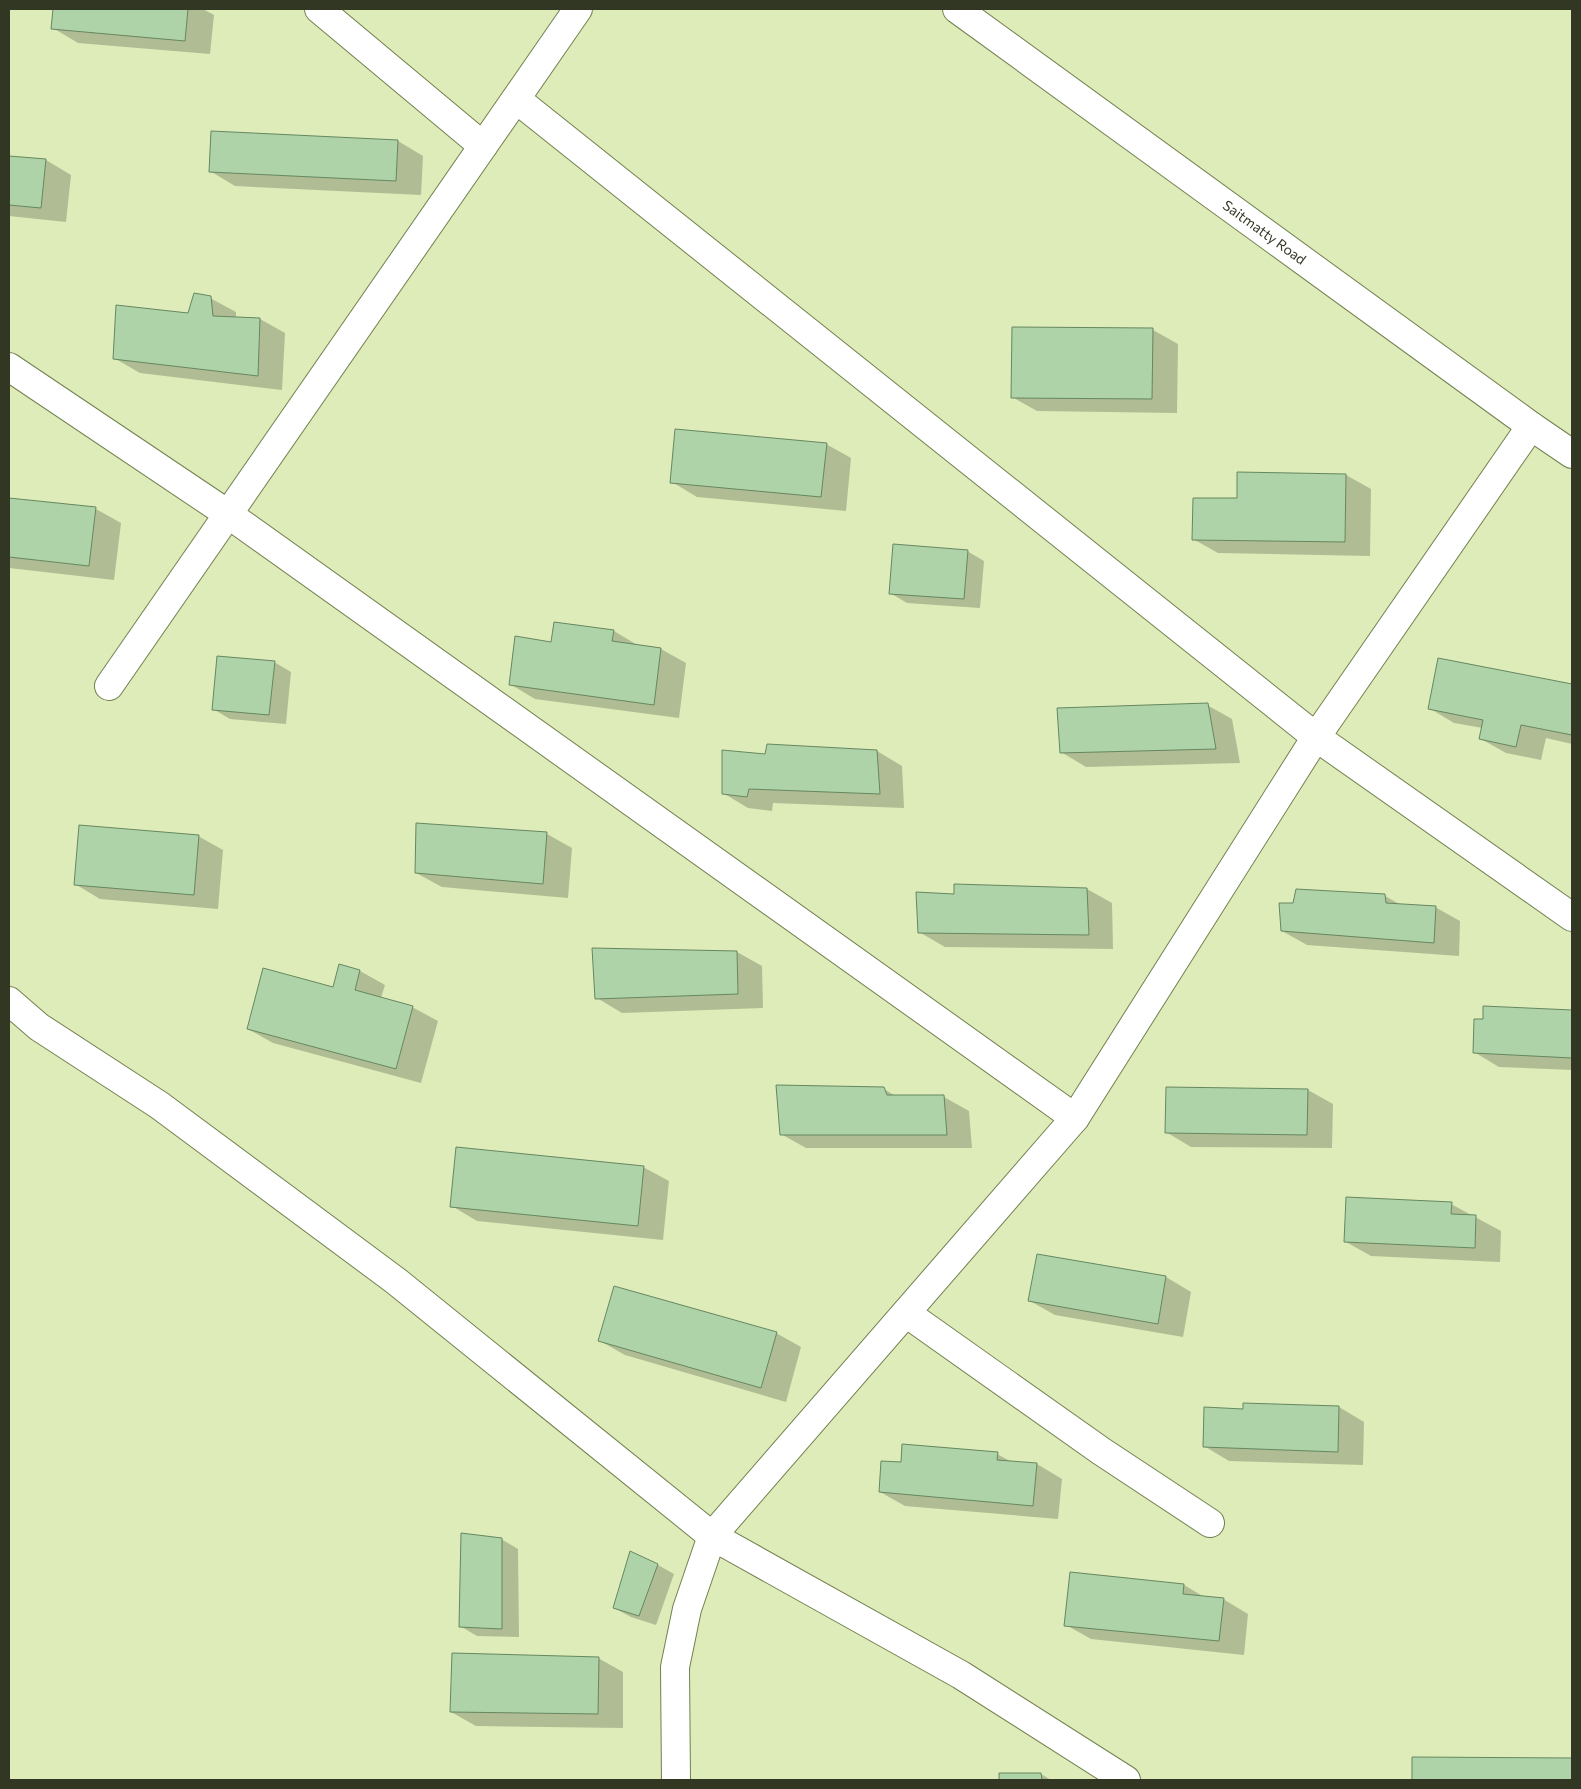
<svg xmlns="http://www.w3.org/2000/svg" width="1581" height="1789" viewBox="0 0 1581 1789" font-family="Commissioner,sans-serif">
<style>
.shadow{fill:#0003}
.building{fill:#afd3a9;stroke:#668760}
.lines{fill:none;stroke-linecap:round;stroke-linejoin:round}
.street-casing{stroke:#738050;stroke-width:30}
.street{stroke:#fff;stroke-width:28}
.labels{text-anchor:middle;stroke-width:4;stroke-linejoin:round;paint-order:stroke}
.street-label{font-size:14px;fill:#323723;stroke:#fff}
</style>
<rect width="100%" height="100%" fill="#ddecb8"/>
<!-- shadow -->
<path class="shadow" d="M 55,9 L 203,9 L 214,15 L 210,54 L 78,43 L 53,28 Z
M 398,141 L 423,156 L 421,195 L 235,186 L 210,171 Z
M 9,157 L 46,160 L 71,175 L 66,222 L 9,216 Z
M 210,298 L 236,312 L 236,318 L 260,319 L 285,333 L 282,390 L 140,373 L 114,358 L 188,315 Z
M 1153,330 L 1178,344 L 1177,413 L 1037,411 L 1012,397 Z
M 826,444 L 851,458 L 846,511 L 697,497 L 672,482 Z
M 1346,475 L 1371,489 L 1370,556 L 1218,553 L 1193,539 L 1238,500 Z
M 9,499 L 96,509 L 121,523 L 114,580 L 9,568 Z
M 967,551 L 984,561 L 980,608 L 907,603 L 890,593 Z
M 614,631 L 639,646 L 661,649 L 686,663 L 679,718 L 535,699 L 510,684 L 552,643 Z
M 1439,659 L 1572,686 L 1572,744 L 1546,738 L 1541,760 L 1506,753 L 1481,739 L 1483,728 L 1454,723 L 1429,708 Z
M 274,662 L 291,672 L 286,724 L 230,719 L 213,709 Z
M 1207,705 L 1232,719 L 1240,763 L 1086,767 L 1061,752 Z
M 877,751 L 902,766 L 904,808 L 773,803 L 772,811 L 748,808 L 723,793 L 766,755 Z
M 417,824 L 547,834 L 572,848 L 568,898 L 442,887 L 416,873 Z
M 198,836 L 223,850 L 218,909 L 100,899 L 75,884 Z
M 1087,889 L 1112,903 L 1113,949 L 945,947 L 919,932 Z
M 1385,896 L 1401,905 L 1435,907 L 1460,921 L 1459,956 L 1307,945 L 1282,931 Z
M 737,952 L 762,966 L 763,1008 L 622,1013 L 597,998 Z
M 360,971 L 385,985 L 381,998 L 412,1007 L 438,1021 L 421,1083 L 273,1043 L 248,1029 L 334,989 Z
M 1484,1007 L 1572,1012 L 1572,1070 L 1499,1067 L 1474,1052 L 1484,1021 Z
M 884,1089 L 897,1097 L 944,1097 L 969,1111 L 972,1148 L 806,1148 L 781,1134 Z
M 1308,1090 L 1333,1104 L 1332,1148 L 1191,1147 L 1166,1132 Z
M 643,1167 L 669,1181 L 663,1240 L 477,1221 L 452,1206 Z
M 1451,1204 L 1501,1231 L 1500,1262 L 1371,1256 L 1346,1242 Z
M 1038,1255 L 1166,1277 L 1191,1292 L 1183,1337 L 1055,1315 L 1030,1301 Z
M 776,1333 L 801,1347 L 786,1402 L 625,1355 L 600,1341 Z
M 1339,1407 L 1364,1422 L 1363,1465 L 1229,1461 L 1204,1446 L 1244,1410 Z
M 997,1454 L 1012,1462 L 1037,1464 L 1062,1479 L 1058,1519 L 905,1506 L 880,1492 L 902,1464 Z
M 501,1539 L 518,1549 L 519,1637 L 477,1636 L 460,1626 Z
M 658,1565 L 674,1574 L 656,1625 L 631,1617 L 614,1608 Z
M 1071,1574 L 1184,1585 L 1206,1598 L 1223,1599 L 1248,1614 L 1244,1655 L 1091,1639 L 1066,1625 Z
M 598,1658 L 623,1672 L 623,1728 L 476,1726 L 451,1712 Z
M 1413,1759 L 1572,1760 L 1572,1780 L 1413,1780 Z
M 1001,1774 L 1041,1774 L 1051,1780 L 1001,1780 Z"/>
<!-- building -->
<path class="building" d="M 53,9 L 188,9 L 185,41 L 51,29 Z
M 211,131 L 398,140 L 396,181 L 209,172 Z
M 9,156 L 46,159 L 41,208 L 9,205 Z
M 194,293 L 211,296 L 213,316 L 260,318 L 258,376 L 113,359 L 116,305 L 188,313 Z
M 1012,327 L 1153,328 L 1152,399 L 1011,398 Z
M 675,429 L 827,443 L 821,497 L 670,483 Z
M 1237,472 L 1346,474 L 1345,542 L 1192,540 L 1193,498 L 1237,498 Z
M 9,498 L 96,507 L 89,566 L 9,557 Z
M 893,544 L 968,550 L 964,599 L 889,594 Z
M 554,622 L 614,630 L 612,641 L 661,648 L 654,705 L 509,685 L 515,636 L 551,642 Z
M 217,656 L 275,661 L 269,715 L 212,710 Z
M 1438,658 L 1572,684 L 1572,735 L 1521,725 L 1516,747 L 1479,739 L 1483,720 L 1428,709 Z
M 1208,703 L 1216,749 L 1060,753 L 1057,708 Z
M 767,744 L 877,750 L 880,794 L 749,789 L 747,797 L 722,794 L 722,750 L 765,754 Z
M 416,823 L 547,832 L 543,884 L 415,873 Z
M 79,825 L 199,835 L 194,895 L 74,885 Z
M 954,884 L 1087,888 L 1089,935 L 918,933 L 916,892 L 954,894 Z
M 1296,889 L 1385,894 L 1386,903 L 1436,906 L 1434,943 L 1281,931 L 1279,903 L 1293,903 Z
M 592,948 L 737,951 L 738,994 L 595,999 Z
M 339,964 L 360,970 L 355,990 L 413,1006 L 396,1069 L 247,1029 L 263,968 L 333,987 Z
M 1483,1006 L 1572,1010 L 1572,1058 L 1473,1053 L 1474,1019 L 1483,1019 Z
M 776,1085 L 884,1087 L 887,1095 L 944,1095 L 947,1135 L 780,1135 Z
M 1166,1087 L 1308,1089 L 1307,1135 L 1165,1133 Z
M 456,1147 L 644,1166 L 638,1226 L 450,1207 Z
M 1346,1197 L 1452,1202 L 1451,1214 L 1476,1215 L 1475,1248 L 1344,1242 Z
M 1037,1254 L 1166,1276 L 1158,1324 L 1028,1301 Z
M 614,1286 L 777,1332 L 761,1388 L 598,1341 Z
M 1243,1403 L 1339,1406 L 1338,1452 L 1203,1447 L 1204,1407 L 1243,1409 Z
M 902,1444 L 998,1452 L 997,1460 L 1037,1463 L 1033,1506 L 879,1492 L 881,1461 L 901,1462 Z
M 461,1533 L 502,1538 L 502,1629 L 459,1627 Z
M 630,1551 L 658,1564 L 639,1616 L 613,1608 Z
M 1070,1572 L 1184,1584 L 1183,1594 L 1224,1598 L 1219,1641 L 1064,1626 Z
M 452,1653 L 599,1657 L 598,1714 L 450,1712 Z
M 1412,1757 L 1572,1758 L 1572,1780 L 1412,1780 Z
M 999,1773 L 1041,1773 L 1042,1780 L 999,1780 Z"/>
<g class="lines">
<!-- street casing -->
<g class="street-casing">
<g id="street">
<path d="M 319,9 L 483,146"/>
<path id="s1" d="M 957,9 L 1531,426 L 1572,454"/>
<path d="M 516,99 L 1316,737 L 1572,917"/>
<path d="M 9,367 L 228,514 L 1075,1118"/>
<path d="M 109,686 L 578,9"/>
<path d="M 9,1001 L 39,1027 L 159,1105 L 396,1281 L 712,1536 L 961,1675 L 1126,1780"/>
<path d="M 906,1313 L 1101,1451 L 1210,1523"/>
<path d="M 676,1780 L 675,1667 L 687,1609 L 712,1536 L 1075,1118 L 1316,737 L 1531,426"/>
</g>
</g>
<!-- street -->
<use href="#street" class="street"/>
</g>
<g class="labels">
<!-- street labels -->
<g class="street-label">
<text dy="5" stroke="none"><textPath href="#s1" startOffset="380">Saitmatty Road</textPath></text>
</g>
</g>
<!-- border -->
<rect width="1581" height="1789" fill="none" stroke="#323723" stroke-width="20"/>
</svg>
